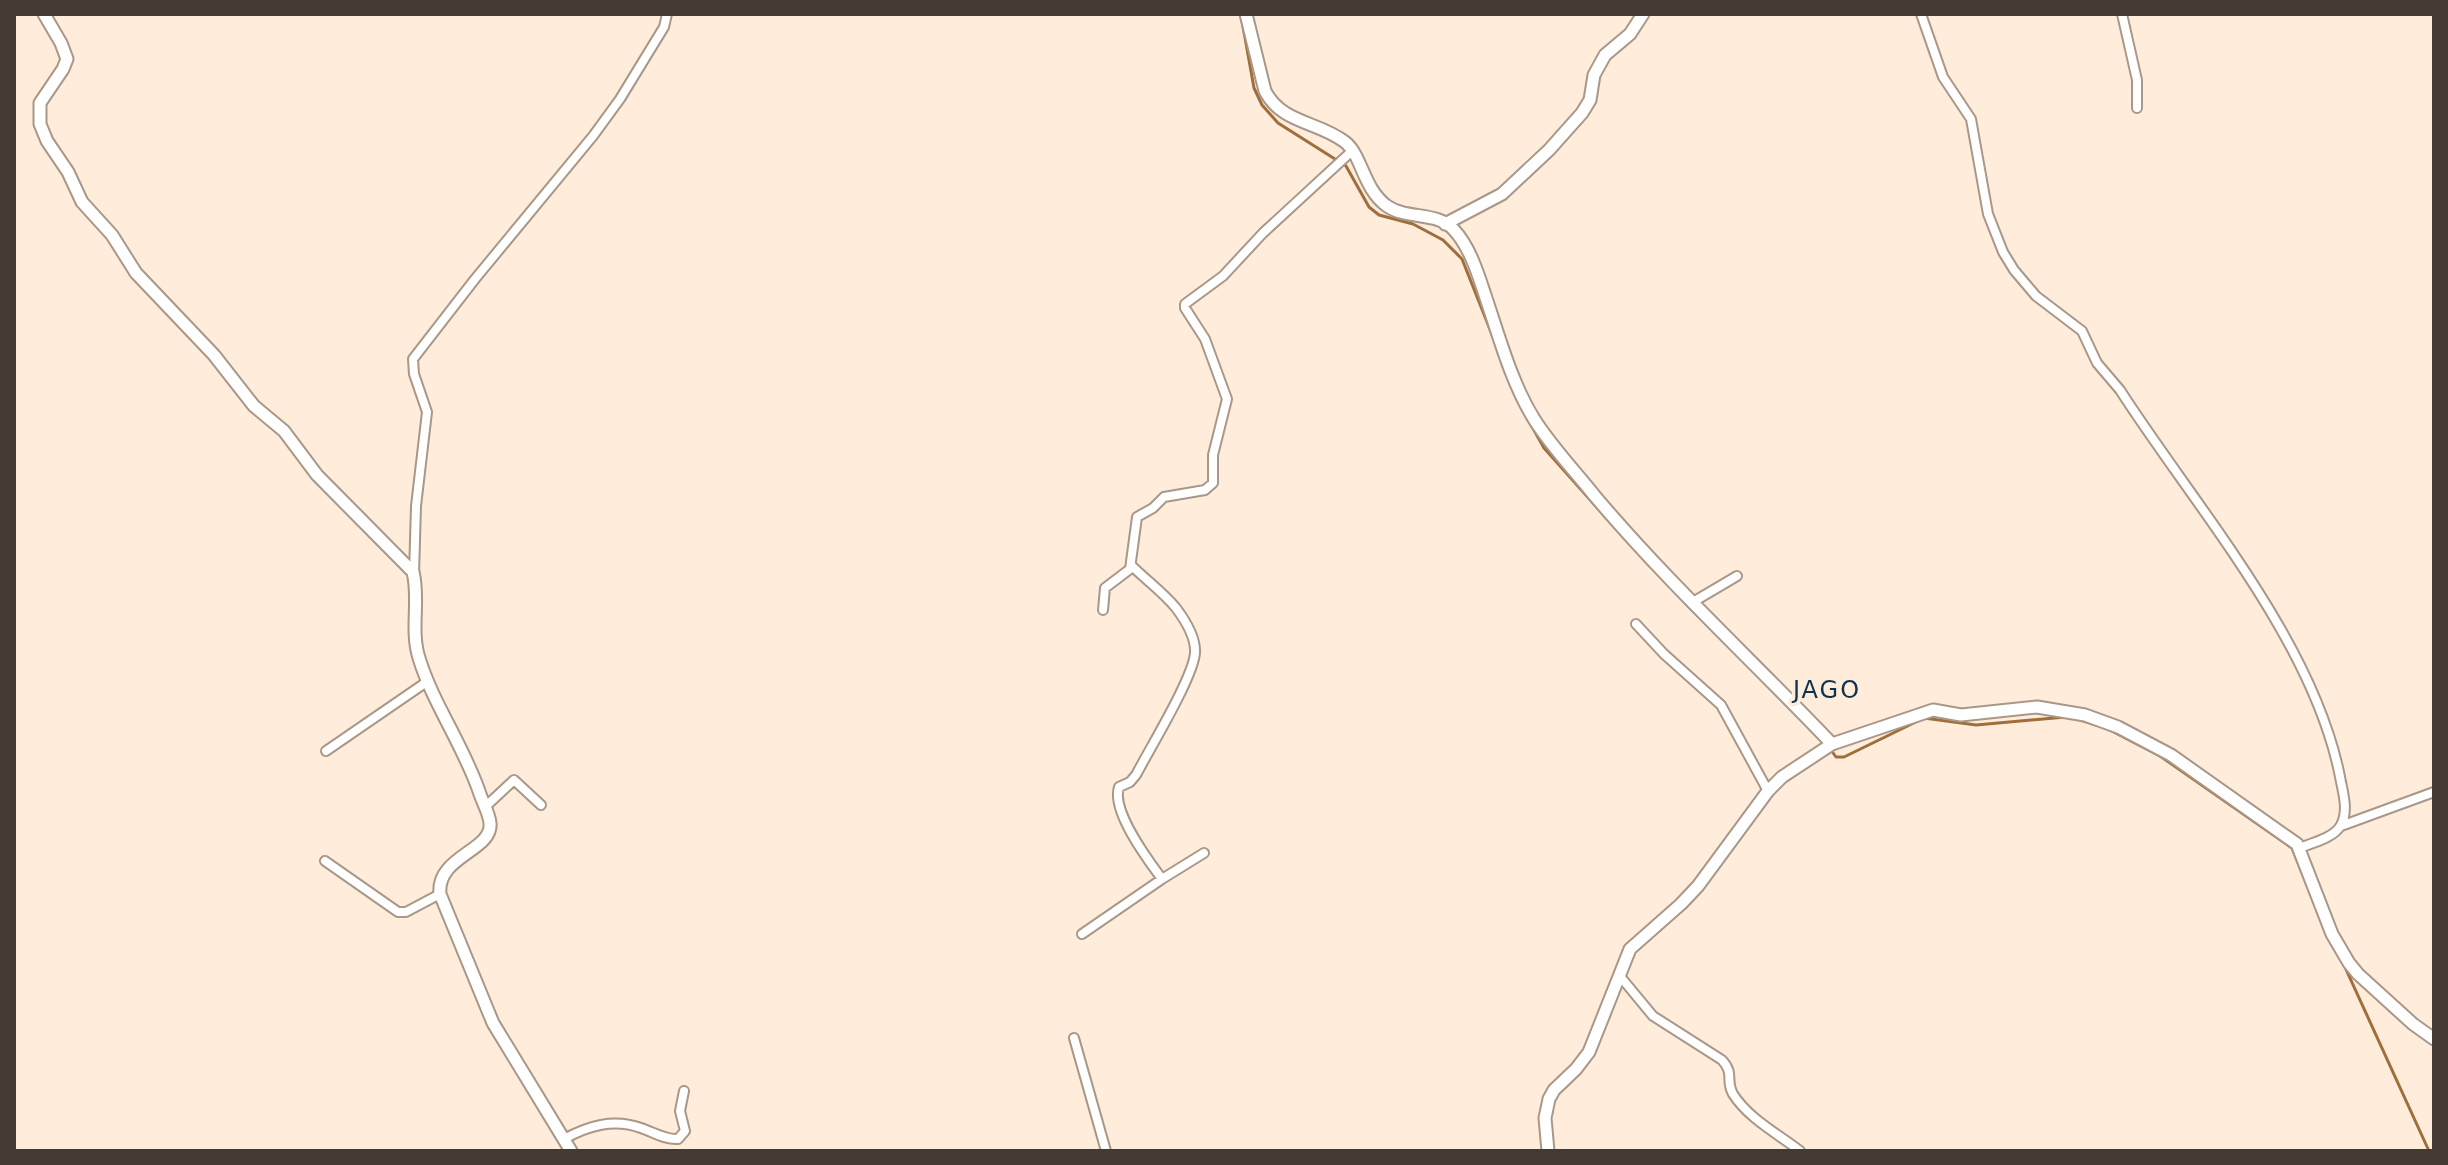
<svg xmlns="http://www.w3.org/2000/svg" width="2448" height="1165" viewBox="0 0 2448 1165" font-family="'DejaVu Sans',sans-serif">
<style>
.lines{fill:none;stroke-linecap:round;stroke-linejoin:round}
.stream{stroke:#9f6e3b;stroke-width:3}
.street-casing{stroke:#a99788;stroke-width:12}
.secondary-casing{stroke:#a99788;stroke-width:15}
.street{stroke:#fff;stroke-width:8}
.secondary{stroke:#fff;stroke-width:11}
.labels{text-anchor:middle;stroke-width:7;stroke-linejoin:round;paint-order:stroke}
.quarter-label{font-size:24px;letter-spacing:2px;fill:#0f314a;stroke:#ffecdb}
</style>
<rect width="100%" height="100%" fill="#ffecdb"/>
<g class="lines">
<!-- stream -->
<path class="stream" d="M 1242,21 L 1254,88 L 1262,105 L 1278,123 L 1346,166 L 1369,207 L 1379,215 L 1413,224 L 1443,240 L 1462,259 L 1493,337
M 1521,407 L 1544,448 L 1617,530
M 1685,603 L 1756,674
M 2074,718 L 2106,728 L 2160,756 L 2292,848 L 2315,905
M 1831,750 L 1836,757 L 1844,757 L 1924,718 L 1976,725 L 2066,717
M 2344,965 L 2429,1151"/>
<!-- street casing -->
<g class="street-casing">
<path id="street" d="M 1921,14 L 1943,77 L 1971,119 L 1988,214 L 2003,252 L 2014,270 L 2036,296 L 2082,331 L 2097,363 L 2120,390 C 2196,508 2316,643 2341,782 C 2344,796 2348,812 2341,825 C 2334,838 2312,843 2299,848
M 2122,14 L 2137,80 L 2137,108
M 1132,566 C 1146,580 1163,592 1176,608 C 1185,620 1196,638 1195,653 C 1193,678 1150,748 1136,775 L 1130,782 L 1119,787 C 1111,811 1148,860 1162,879 L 1204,853
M 414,575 L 416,506 L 427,412 L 414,374 L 413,359 L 475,279 L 593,136 L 620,99 L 664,27 L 667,14
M 1693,602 L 1737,576
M 1103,610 L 1105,588 L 1130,569 L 1137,517 L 1153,508 L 1164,497 L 1205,490 L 1213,483 L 1213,455 L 1227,399 L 1205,339 L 1185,308 L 1185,304 L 1223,276 L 1263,233 L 1352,151
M 1636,624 L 1664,654 L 1721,705 L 1768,791
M 326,751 L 428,681
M 485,807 L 514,780 L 541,805
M 2341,826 L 2434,792
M 325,861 L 398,912 L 406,912 L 440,894
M 1082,934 L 1162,879
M 1619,975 L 1653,1016 L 1722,1060 C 1735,1074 1725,1080 1733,1094 C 1748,1118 1778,1134 1800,1151
M 1074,1038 L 1106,1151
M 564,1139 C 588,1126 613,1118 641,1128 C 653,1132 665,1140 678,1139 L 685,1131 L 680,1111 L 684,1091"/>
</g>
<!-- secondary casing -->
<g class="secondary-casing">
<path id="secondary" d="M 44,14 L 61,43 L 67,59 L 63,69 L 40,103 L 40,124 L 47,141 L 68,172 L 82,202 L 112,235 L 136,273 L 214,355 L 254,406 L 284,431 L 317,475 L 413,572 C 420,599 410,630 419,658 C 433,704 464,746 480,794 C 483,803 489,813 490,823 C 493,851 436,856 440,894 L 493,1023 L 571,1151
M 1246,14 L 1265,91 C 1282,124 1318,121 1345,142 C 1362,155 1363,189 1387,206 C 1407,220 1438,211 1454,230 C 1470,247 1478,274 1485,295 C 1499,336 1511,382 1534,419 C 1551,446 1574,470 1594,495 C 1668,583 1753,661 1832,744 L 1933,710 L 1961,715 L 2037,707 L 2085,715 L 2118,727 L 2171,755 L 2297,844 L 2332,934 L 2349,963 L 2358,974 L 2413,1024 L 2434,1039
M 1445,224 L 1502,194 L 1549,150 L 1582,113 L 1590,100 L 1594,75 L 1605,55 L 1630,34 L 1643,14
M 1548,1151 L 1545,1118 L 1549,1099 L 1554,1090 L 1576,1069 L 1589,1052 L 1630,949 L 1681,904 L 1698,886 L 1768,791 L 1782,777 L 1832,744"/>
</g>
<!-- street -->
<use href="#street" class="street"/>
<!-- secondary -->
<use href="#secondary" class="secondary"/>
</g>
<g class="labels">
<!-- quarter labels -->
<g class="quarter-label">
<text x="1827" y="698">JAGO</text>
</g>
</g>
<!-- border -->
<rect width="2448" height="1165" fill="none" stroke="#423a33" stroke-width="32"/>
</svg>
